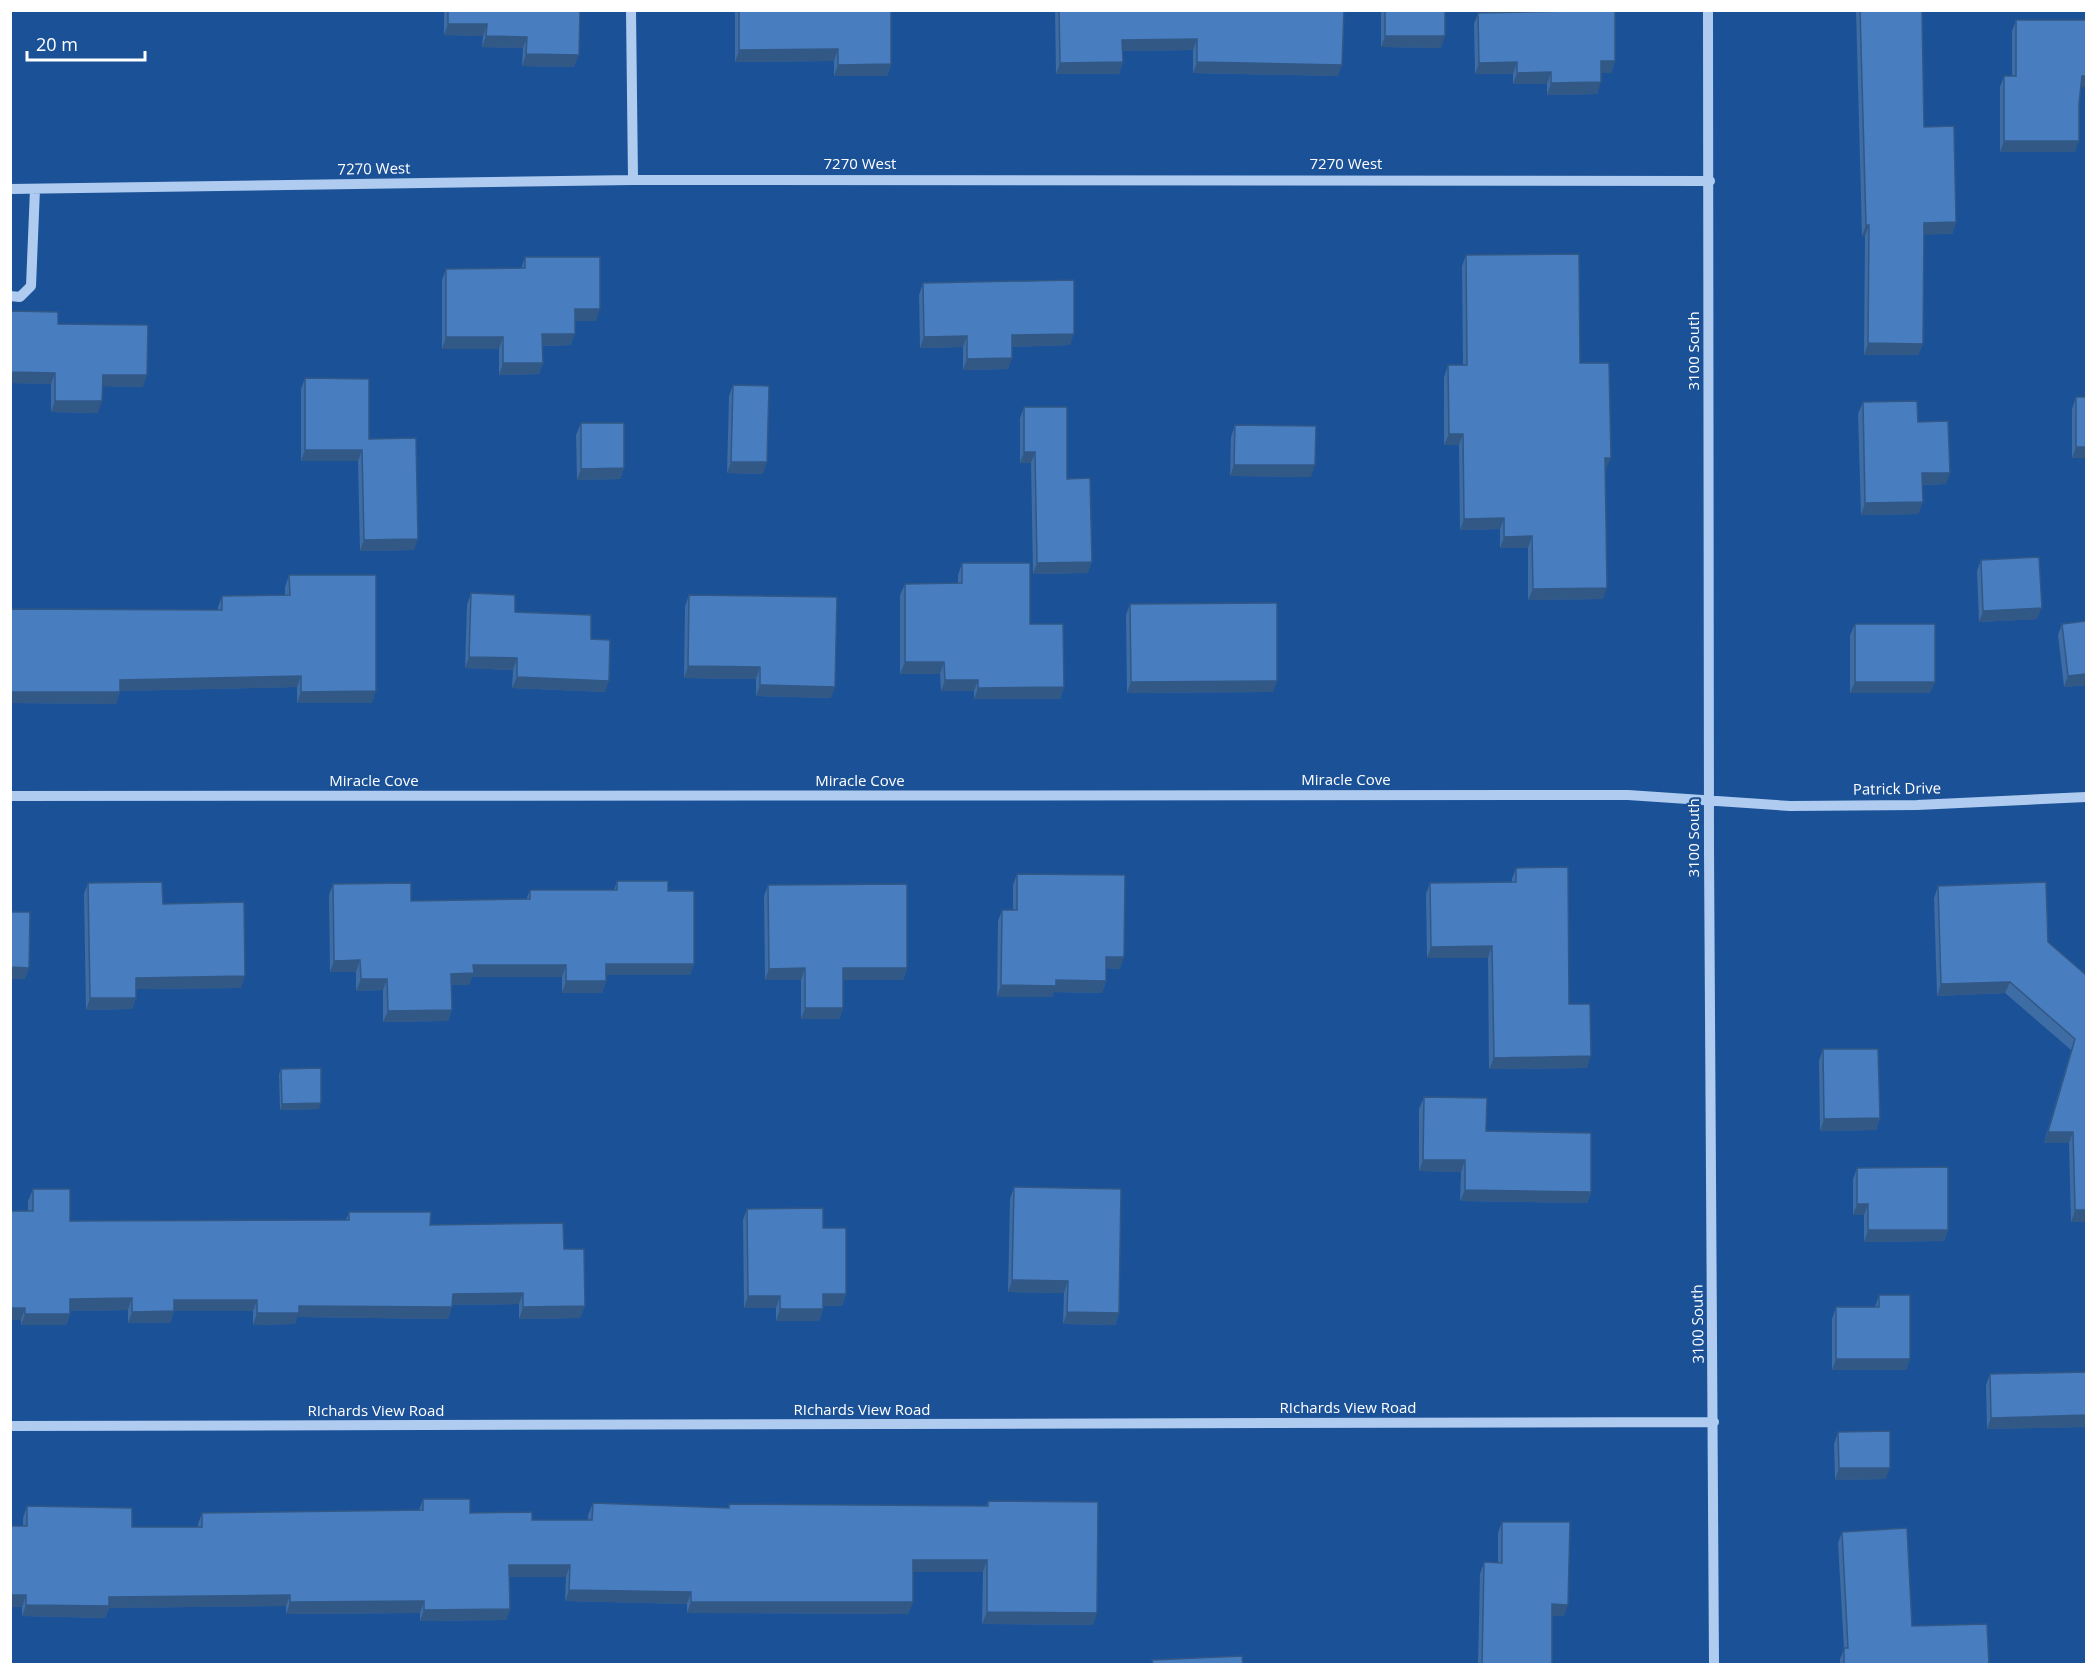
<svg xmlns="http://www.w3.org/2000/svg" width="2097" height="1675" viewBox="0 0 2097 1675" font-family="'Open Sans',sans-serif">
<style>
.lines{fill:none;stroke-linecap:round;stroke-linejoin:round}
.minor{stroke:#afccf0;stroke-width:10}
.wall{fill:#3e6ca4}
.shaded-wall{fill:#325886}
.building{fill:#487dbf;stroke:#325886;stroke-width:1.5}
.labels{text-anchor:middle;stroke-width:4.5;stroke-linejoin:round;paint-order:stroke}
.street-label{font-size:15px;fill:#fff;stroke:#1b5197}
</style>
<rect width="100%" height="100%" fill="#1b5197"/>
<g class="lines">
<!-- minor -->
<path class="minor" d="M 631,10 L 633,180
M 1708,10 L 1709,851 L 1714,1664
M 10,189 L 633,180 L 1710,181
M 10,296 L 20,297 L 31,286 L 35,189
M 10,796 L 1628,795 L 1790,806 L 1917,805 L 2086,797
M 10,1426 L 1714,1422"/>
</g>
<!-- wall -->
<path class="wall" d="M 444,10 L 580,10 L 574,67 L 522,66 L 523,48 L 482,47 L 483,36 L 444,35 Z
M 735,10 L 891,10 L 891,64 L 887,76 L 834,76 L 834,61 L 735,62 Z
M 1055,10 L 1325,10 L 1338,76 L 1193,73 L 1193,50 L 1122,51 L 1123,62 L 1119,74 L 1056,74 Z
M 1381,10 L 1445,10 L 1441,48 L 1381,47 Z
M 1856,10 L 1922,10 L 1924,127 L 1956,222 L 1952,234 L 1924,234 L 1923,344 L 1918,355 L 1864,355 L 1865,236 L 1862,236 Z
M 1478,13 L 1615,61 L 1611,73 L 1601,73 L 1597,94 L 1547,95 L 1547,84 L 1513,84 L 1513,74 L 1475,74 L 1474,24 Z
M 2016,20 L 2081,87 L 2075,152 L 2000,152 L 2000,87 L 2004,76 L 2012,76 L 2012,31 Z
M 1466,255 L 1580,363 L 1606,469 L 1605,469 L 1603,599 L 1528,600 L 1528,548 L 1500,548 L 1500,529 L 1460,530 L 1459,445 L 1444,445 L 1444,377 L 1448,365 L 1463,365 L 1462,266 Z
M 525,257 L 596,321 L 575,321 L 571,345 L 543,346 L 543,363 L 539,374 L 499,375 L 499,349 L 442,349 L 442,280 L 446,269 L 521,269 Z
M 923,283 L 1070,345 L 1012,347 L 1008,369 L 963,370 L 963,347 L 920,348 L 919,295 Z
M 11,311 L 58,324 L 143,387 L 102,386 L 98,413 L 51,412 L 51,384 L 10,383 L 10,314 Z
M 305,378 L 369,439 L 414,550 L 360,551 L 358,461 L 301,461 L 301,389 Z
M 733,385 L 763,474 L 727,473 L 729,396 Z
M 2076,397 L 2086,458 L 2072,458 L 2072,409 Z
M 1863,402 L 1918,422 L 1946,484 L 1922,485 L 1923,502 L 1918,514 L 1861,515 L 1858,414 Z
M 1024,407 L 1067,479 L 1088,573 L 1033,574 L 1031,463 L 1020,463 L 1020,418 Z
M 581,423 L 624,468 L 620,479 L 577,480 L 576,435 Z
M 1235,425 L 1311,477 L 1230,476 L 1231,437 Z
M 1981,560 L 2037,619 L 1979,622 L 1977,571 Z
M 962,563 L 1030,624 L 1064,687 L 1060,699 L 974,699 L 974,691 L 941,691 L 940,674 L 900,674 L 900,595 L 905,584 L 958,583 L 958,575 Z
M 289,575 L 372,703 L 297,703 L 297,687 L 120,691 L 116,704 L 10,703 L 10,609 L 218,610 L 218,607 L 222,596 L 285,595 L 285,587 Z
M 471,593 L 515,612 L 591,639 L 605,692 L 512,688 L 513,670 L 465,668 L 467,605 Z
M 689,595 L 831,698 L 756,696 L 756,679 L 684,678 L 685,606 Z
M 1130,604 L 1273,692 L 1127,693 L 1126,615 Z
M 2086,621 L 2086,685 L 2064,687 L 2058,635 L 2062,624 Z
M 1855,624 L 1930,693 L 1850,693 L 1850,635 Z
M 1516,868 L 1569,1004 L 1587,1068 L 1489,1069 L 1488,958 L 1427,958 L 1426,894 L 1430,883 L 1512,882 L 1512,879 Z
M 1017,874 L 1120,969 L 1106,968 L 1106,981 L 1102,993 L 1054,992 L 1052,997 L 997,997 L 998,921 L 1002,910 L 1013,910 L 1013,885 Z
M 617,881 L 668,891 L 694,964 L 690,975 L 606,975 L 606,981 L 602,993 L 562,993 L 562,977 L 472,977 L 469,985 L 451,985 L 452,1010 L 448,1021 L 383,1022 L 383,990 L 356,991 L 356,972 L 330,972 L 329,895 L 333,884 L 411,901 L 526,900 L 530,890 L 614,890 Z
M 88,883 L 163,904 L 241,988 L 136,989 L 136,998 L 132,1009 L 86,1010 L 84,894 Z
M 768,885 L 907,968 L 903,980 L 843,980 L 843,1008 L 839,1019 L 801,1019 L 801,980 L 765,980 L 764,896 Z
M 1938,886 L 2048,942 L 2086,975 L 2086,1222 L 2071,1222 L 2069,1143 L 2044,1143 L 2071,1050 L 2005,993 L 1937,996 L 1934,898 Z
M 1823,1049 L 1880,1118 L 1876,1130 L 1820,1131 L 1819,1061 Z
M 281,1069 L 319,1109 L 280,1110 L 279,1074 Z
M 1424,1097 L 1486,1131 L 1591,1192 L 1587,1203 L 1460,1201 L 1461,1172 L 1419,1171 L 1419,1109 Z
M 1857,1168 L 1948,1230 L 1944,1241 L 1864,1242 L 1864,1215 L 1853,1215 L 1853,1179 Z
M 1014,1187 L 1119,1313 L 1115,1325 L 1063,1324 L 1064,1293 L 1008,1292 L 1010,1199 Z
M 33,1189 L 70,1221 L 346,1220 L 349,1212 L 430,1225 L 564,1249 L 585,1306 L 580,1318 L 519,1319 L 519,1304 L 452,1305 L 448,1319 L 297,1317 L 295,1324 L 253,1325 L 253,1311 L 174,1311 L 170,1323 L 128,1323 L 128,1310 L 70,1311 L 70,1314 L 66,1325 L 21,1325 L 21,1320 L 10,1320 L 28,1211 L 28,1201 Z
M 747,1209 L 823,1228 L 846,1294 L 842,1306 L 823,1306 L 823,1309 L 819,1321 L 776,1321 L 776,1308 L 744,1308 L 743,1220 Z
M 1879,1295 L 1910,1359 L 1906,1370 L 1832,1370 L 1832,1319 L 1836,1307 L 1875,1307 Z
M 2086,1372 L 2086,1427 L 1987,1429 L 1986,1385 L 1990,1374 Z
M 1838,1432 L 1886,1479 L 1835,1480 L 1834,1444 Z
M 423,1499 L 470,1513 L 532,1520 L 588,1520 L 588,1515 L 593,1503 L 728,1508 L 729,1504 L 986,1506 L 988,1501 L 1093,1625 L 982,1624 L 983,1572 L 913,1572 L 913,1602 L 908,1614 L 687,1613 L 687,1604 L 565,1601 L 566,1577 L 509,1577 L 510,1609 L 506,1620 L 420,1621 L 420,1613 L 286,1614 L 286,1606 L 109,1608 L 105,1618 L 22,1616 L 22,1607 L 10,1607 L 23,1526 L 23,1518 L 27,1506 L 132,1527 L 198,1527 L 198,1524 L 202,1513 L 419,1510 Z
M 1502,1522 L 1564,1616 L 1552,1616 L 1552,1665 L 1478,1665 L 1480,1574 L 1484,1562 L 1498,1563 L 1498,1533 Z
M 1842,1532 L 1912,1626 L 1989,1665 L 1840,1665 L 1840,1659 L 1844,1649 L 1838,1543 Z"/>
<!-- shaded-wall -->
<path class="shaded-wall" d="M 448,24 L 487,24 L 483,36 L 444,35 Z
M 486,36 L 527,37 L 523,48 L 482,47 Z
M 1385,36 L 1445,36 L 1441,48 L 1381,47 Z
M 1197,39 L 1193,50 L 1118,51 L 1122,40 Z
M 838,49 L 834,61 L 735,62 L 739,50 Z
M 526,54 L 579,55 L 574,67 L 522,66 Z
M 1601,61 L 1615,61 L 1611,73 L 1597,73 Z
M 1123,62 L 1119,74 L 1056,74 L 1060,63 Z
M 1197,62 L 1342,65 L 1338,76 L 1193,73 Z
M 1517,62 L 1513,74 L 1475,74 L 1479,63 Z
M 891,64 L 887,76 L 834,76 L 838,65 Z
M 1551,72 L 1547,84 L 1513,84 L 1517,73 Z
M 2082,76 L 2086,76 L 2086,87 L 2079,87 Z
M 1601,82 L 1597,94 L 1547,95 L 1551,83 Z
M 2004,141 L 2079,141 L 2075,152 L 2000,152 Z
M 1956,222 L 1952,234 L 1919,235 L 1924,223 Z
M 1866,225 L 1869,225 L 1865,236 L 1862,236 Z
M 575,309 L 600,309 L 596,321 L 571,321 Z
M 542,334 L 575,334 L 571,345 L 538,346 Z
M 1074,334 L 1070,345 L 1008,347 L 1012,335 Z
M 967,336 L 963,347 L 920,348 L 924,337 Z
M 446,337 L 503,337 L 499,349 L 442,349 Z
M 1868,343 L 1923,344 L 1918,355 L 1864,355 Z
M 1012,358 L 1008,369 L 963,370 L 967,359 Z
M 503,363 L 543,363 L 539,374 L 499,375 Z
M 10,372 L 55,373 L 51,384 L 10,383 Z
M 103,375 L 147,375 L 143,387 L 99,386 Z
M 55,401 L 102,401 L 98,413 L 51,412 Z
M 1449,434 L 1463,434 L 1459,445 L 1444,445 Z
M 2076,447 L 2086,447 L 2086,458 L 2072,458 Z
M 305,450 L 362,450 L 358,461 L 301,461 Z
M 1024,452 L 1035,452 L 1031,463 L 1020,463 Z
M 1605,458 L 1611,458 L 1606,469 L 1601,469 Z
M 731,462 L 767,462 L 763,474 L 727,473 Z
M 1234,465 L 1315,465 L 1311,477 L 1230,476 Z
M 624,468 L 620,479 L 577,480 L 581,469 Z
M 1922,473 L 1950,473 L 1946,484 L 1918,485 Z
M 1923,502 L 1918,514 L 1861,515 L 1865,503 Z
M 1504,518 L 1500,529 L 1460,530 L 1464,519 Z
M 1532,536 L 1528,548 L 1500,548 L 1504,537 Z
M 418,539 L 414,550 L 360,551 L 364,540 Z
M 1092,562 L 1088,573 L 1033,574 L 1037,563 Z
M 1607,588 L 1603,599 L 1528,600 L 1533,589 Z
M 2042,608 L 2037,619 L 1979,622 L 1983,611 Z
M 469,657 L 517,658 L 513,670 L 465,668 Z
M 905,662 L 944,662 L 940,674 L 900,674 Z
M 688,666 L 760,667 L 756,679 L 684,678 Z
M 2086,674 L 2086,685 L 2064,687 L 2068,676 Z
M 301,676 L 297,687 L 116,691 L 120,680 Z
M 517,677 L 609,681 L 605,692 L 512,688 Z
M 945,680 L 978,680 L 974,691 L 941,691 Z
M 1277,681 L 1273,692 L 1127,693 L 1131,682 Z
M 1855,682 L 1935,682 L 1930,693 L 1850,693 Z
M 760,685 L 835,687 L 831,698 L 756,696 Z
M 1064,687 L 1060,699 L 974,699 L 978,688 Z
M 376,691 L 372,703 L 297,703 L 301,692 Z
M 10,692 L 120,692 L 116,704 L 10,703 Z
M 1492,946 L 1488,958 L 1427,958 L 1431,947 Z
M 1106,957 L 1124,957 L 1120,969 L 1102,968 Z
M 360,960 L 356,972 L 330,972 L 334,961 Z
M 606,964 L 694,964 L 690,975 L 602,975 Z
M 473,965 L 566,965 L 562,977 L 472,977 L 469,985 L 447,985 L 451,974 Z
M 10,967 L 29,968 L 25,979 L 10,979 Z
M 805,968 L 801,980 L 765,980 L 769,969 Z
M 843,968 L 907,968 L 903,980 L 839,980 Z
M 245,976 L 241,988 L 132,989 L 136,978 Z
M 361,979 L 387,979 L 383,990 L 356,991 Z
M 1056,980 L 1106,981 L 1102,993 L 1054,992 L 1052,997 L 997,997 L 1001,985 Z
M 566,981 L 606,981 L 602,993 L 562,993 Z
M 2010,982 L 2005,993 L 1937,996 L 1941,984 Z
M 90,998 L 136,998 L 132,1009 L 86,1010 Z
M 805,1008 L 843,1008 L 839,1019 L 801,1019 Z
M 452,1010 L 448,1021 L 383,1022 L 388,1011 Z
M 1591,1056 L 1587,1068 L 1489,1069 L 1494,1058 Z
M 321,1103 L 319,1109 L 280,1110 L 282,1104 Z
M 1880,1118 L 1876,1130 L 1820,1131 L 1824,1119 Z
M 2048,1132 L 2073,1132 L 2069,1143 L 2044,1143 Z
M 1423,1160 L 1465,1160 L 1461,1172 L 1419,1171 Z
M 1465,1190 L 1591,1192 L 1587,1203 L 1460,1201 Z
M 1857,1204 L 1868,1204 L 1864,1215 L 1853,1215 Z
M 2075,1210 L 2086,1210 L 2086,1222 L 2071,1222 Z
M 1868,1230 L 1948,1230 L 1944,1241 L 1864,1242 Z
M 1012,1280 L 1068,1281 L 1064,1293 L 1008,1292 Z
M 523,1293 L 519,1304 L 448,1305 L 453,1294 Z
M 823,1294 L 846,1294 L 842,1306 L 819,1306 Z
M 748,1296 L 780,1296 L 776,1308 L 744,1308 Z
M 132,1298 L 128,1310 L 66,1311 L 70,1299 Z
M 174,1300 L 257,1300 L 253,1311 L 170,1311 Z
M 299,1306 L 452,1307 L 448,1319 L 297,1317 L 295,1324 L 253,1325 L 257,1313 Z
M 585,1306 L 580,1318 L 519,1319 L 523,1307 Z
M 10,1308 L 25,1308 L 21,1320 L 10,1320 Z
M 780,1309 L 823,1309 L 819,1321 L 776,1321 Z
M 174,1311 L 170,1323 L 128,1323 L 132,1312 Z
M 1067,1312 L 1119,1313 L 1115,1325 L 1063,1324 Z
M 25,1314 L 70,1314 L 66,1325 L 21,1325 Z
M 1836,1359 L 1910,1359 L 1906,1370 L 1832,1370 Z
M 2086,1415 L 2086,1427 L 1987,1429 L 1991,1418 Z
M 1839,1468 L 1890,1468 L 1886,1479 L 1835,1480 Z
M 913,1560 L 987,1560 L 983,1572 L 908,1572 Z
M 509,1565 L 570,1565 L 566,1577 L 505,1577 Z
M 569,1590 L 691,1592 L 687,1604 L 565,1601 Z
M 10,1595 L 26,1595 L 22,1607 L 10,1607 Z
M 290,1595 L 286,1606 L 109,1608 L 105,1618 L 22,1616 L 26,1605 L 109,1597 Z
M 424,1601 L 420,1613 L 286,1614 L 290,1602 Z
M 691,1602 L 913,1602 L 908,1614 L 687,1613 Z
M 1552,1604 L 1568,1605 L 1564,1616 L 1548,1616 Z
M 510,1609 L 506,1620 L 420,1621 L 424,1610 Z
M 987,1612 L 1097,1613 L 1093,1625 L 982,1624 Z"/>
<!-- building -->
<path class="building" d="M 448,10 L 580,10 L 579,55 L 526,54 L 527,37 L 486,36 L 487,24 L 448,24 Z
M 739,10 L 891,10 L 891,64 L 838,65 L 838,49 L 739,50 Z
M 1059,10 L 1344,11 L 1342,65 L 1197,62 L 1197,39 L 1122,40 L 1123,62 L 1060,63 Z
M 1385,10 L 1445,10 L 1445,36 L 1385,36 Z
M 1615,10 L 1615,61 L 1601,61 L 1601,82 L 1551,83 L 1551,72 L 1517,73 L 1517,62 L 1479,63 L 1478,13 Z
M 1860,10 L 1922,10 L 1924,127 L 1954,126 L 1956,222 L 1924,223 L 1923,344 L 1868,343 L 1869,225 L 1866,225 Z
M 2016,20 L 2086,20 L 2086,76 L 2082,76 L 2079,104 L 2079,141 L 2004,141 L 2004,76 L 2016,76 Z
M 1579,254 L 1580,363 L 1609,363 L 1611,458 L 1605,458 L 1607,588 L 1533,589 L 1532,536 L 1504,537 L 1504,518 L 1464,519 L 1463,434 L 1449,434 L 1448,365 L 1467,365 L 1466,255 Z
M 525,257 L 600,257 L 600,309 L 575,309 L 575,334 L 542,334 L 543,363 L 503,363 L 503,337 L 446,337 L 446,269 L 525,268 Z
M 1074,280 L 1074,334 L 1012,335 L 1012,358 L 967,359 L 967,336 L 924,337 L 923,283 Z
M 11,311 L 58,312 L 58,324 L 148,325 L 147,375 L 103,375 L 102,401 L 55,401 L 55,373 L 10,372 L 10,314 L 11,314 Z
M 305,378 L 369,379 L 369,439 L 416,438 L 418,539 L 364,540 L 362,450 L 305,450 Z
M 733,385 L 769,386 L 767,462 L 731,462 Z
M 2076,397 L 2086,397 L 2086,447 L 2076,447 Z
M 1917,401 L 1918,422 L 1948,421 L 1950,473 L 1922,473 L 1923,502 L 1865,503 L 1863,402 Z
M 1024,407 L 1067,407 L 1067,479 L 1090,478 L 1092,562 L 1037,563 L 1035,452 L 1024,452 Z
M 581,423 L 624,423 L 624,468 L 581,469 Z
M 1235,425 L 1316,426 L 1315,465 L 1234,465 Z
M 2039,557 L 2042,608 L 1983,611 L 1981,560 Z
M 962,563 L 1030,563 L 1030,624 L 1063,624 L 1064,687 L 978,688 L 978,680 L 945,680 L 944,662 L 905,662 L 905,584 L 962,583 Z
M 289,575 L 376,575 L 376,691 L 301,692 L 301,676 L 120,680 L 120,692 L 10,692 L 10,609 L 222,610 L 222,596 L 290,595 Z
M 471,593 L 515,595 L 515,612 L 591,615 L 591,639 L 610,640 L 609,681 L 517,677 L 517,658 L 469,657 Z
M 689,595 L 837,597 L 835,687 L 760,685 L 760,667 L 688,666 Z
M 1277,603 L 1277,681 L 1131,682 L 1130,604 Z
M 2086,621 L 2086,674 L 2068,676 L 2062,624 Z
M 1855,624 L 1935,624 L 1935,682 L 1855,682 Z
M 1568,867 L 1569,1004 L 1590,1004 L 1591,1056 L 1494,1058 L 1492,946 L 1431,947 L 1430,883 L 1516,882 L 1516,868 Z
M 1017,874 L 1125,875 L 1124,957 L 1106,957 L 1106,981 L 1056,980 L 1056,986 L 1001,985 L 1002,910 L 1017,910 Z
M 617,881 L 668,881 L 668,891 L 694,891 L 694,964 L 606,964 L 606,981 L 566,981 L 566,965 L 473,965 L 474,973 L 451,974 L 452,1010 L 388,1011 L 387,979 L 361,979 L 360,960 L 334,961 L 333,884 L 411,883 L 411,901 L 530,899 L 530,890 L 617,890 Z
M 162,882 L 163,904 L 244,902 L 245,976 L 136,978 L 136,998 L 90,998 L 88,883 Z
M 2046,882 L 2048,942 L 2086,975 L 2086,1210 L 2075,1210 L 2073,1132 L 2048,1132 L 2075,1039 L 2010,982 L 1941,984 L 1938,886 Z
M 907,884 L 907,968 L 843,968 L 843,1008 L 805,1008 L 805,968 L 769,969 L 768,885 Z
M 10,912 L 30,912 L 29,968 L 10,967 Z
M 1823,1049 L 1878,1049 L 1880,1118 L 1824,1119 Z
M 321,1068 L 321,1103 L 282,1104 L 281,1069 Z
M 1424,1097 L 1487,1098 L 1486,1131 L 1591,1133 L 1591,1192 L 1465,1190 L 1465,1160 L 1423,1160 Z
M 1948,1167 L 1948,1230 L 1868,1230 L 1868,1204 L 1857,1204 L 1857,1168 Z
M 1014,1187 L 1121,1189 L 1119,1313 L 1067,1312 L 1068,1281 L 1012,1280 Z
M 33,1189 L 70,1189 L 70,1221 L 349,1220 L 349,1212 L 431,1212 L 430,1225 L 563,1223 L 564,1249 L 584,1249 L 585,1306 L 523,1307 L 523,1293 L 453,1294 L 452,1307 L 299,1306 L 299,1313 L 257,1313 L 257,1300 L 174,1300 L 174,1311 L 132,1312 L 132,1298 L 70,1299 L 70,1314 L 25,1314 L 25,1308 L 10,1308 L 10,1211 L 33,1211 Z
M 823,1208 L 823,1228 L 846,1228 L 846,1294 L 823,1294 L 823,1309 L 780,1309 L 780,1296 L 748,1296 L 747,1209 Z
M 1879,1295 L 1910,1295 L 1910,1359 L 1836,1359 L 1836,1307 L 1879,1307 Z
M 2086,1372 L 2086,1415 L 1991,1418 L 1990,1374 Z
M 1890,1431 L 1890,1468 L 1839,1468 L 1838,1432 Z
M 423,1499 L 470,1499 L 470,1513 L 532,1512 L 532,1520 L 592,1520 L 593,1503 L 729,1508 L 729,1504 L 988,1506 L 988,1501 L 1098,1502 L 1097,1613 L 987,1612 L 987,1560 L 913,1560 L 913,1602 L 691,1602 L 691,1592 L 569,1590 L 570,1565 L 509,1565 L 510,1609 L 424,1610 L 424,1601 L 290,1602 L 290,1595 L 109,1597 L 109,1606 L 26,1605 L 26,1595 L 10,1595 L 10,1526 L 27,1526 L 27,1506 L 132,1508 L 132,1527 L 202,1527 L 202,1513 L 423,1510 Z
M 1502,1522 L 1570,1522 L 1568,1605 L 1552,1604 L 1552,1665 L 1482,1665 L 1484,1562 L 1502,1563 Z
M 1907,1528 L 1912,1626 L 1987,1624 L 1989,1665 L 1844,1665 L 1844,1648 L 1848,1648 L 1842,1532 Z
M 1242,1656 L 1243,1665 L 1153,1665 L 1152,1660 Z"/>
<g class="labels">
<!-- street labels -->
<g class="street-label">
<text x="860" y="169">7270 West</text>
<text x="1346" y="169">7270 West</text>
<text transform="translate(374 169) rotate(-1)" y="5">7270 West</text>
<text transform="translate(1694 351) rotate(-90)" y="5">3100 South</text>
<text x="1346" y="785">Miracle Cove</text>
<text x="374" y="786">Miracle Cove</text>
<text x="860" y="786">Miracle Cove</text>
<text transform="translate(1897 789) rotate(-1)" y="5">Patrick Drive</text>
<text transform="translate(1694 838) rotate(-90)" y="5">3100 South</text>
<text transform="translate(1698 1324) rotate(-91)" y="5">3100 South</text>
<text x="1348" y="1413">RIchards View Road</text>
<text x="862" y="1415">RIchards View Road</text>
<text x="376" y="1416">RIchards View Road</text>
</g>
</g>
<!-- border -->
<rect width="2097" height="1675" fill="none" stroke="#ffffff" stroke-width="24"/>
<!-- scale -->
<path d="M27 51v9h118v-9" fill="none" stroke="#ffffff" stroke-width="3"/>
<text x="36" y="51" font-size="18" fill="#ffffff" stroke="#1b5197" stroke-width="4.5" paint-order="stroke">20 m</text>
</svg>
